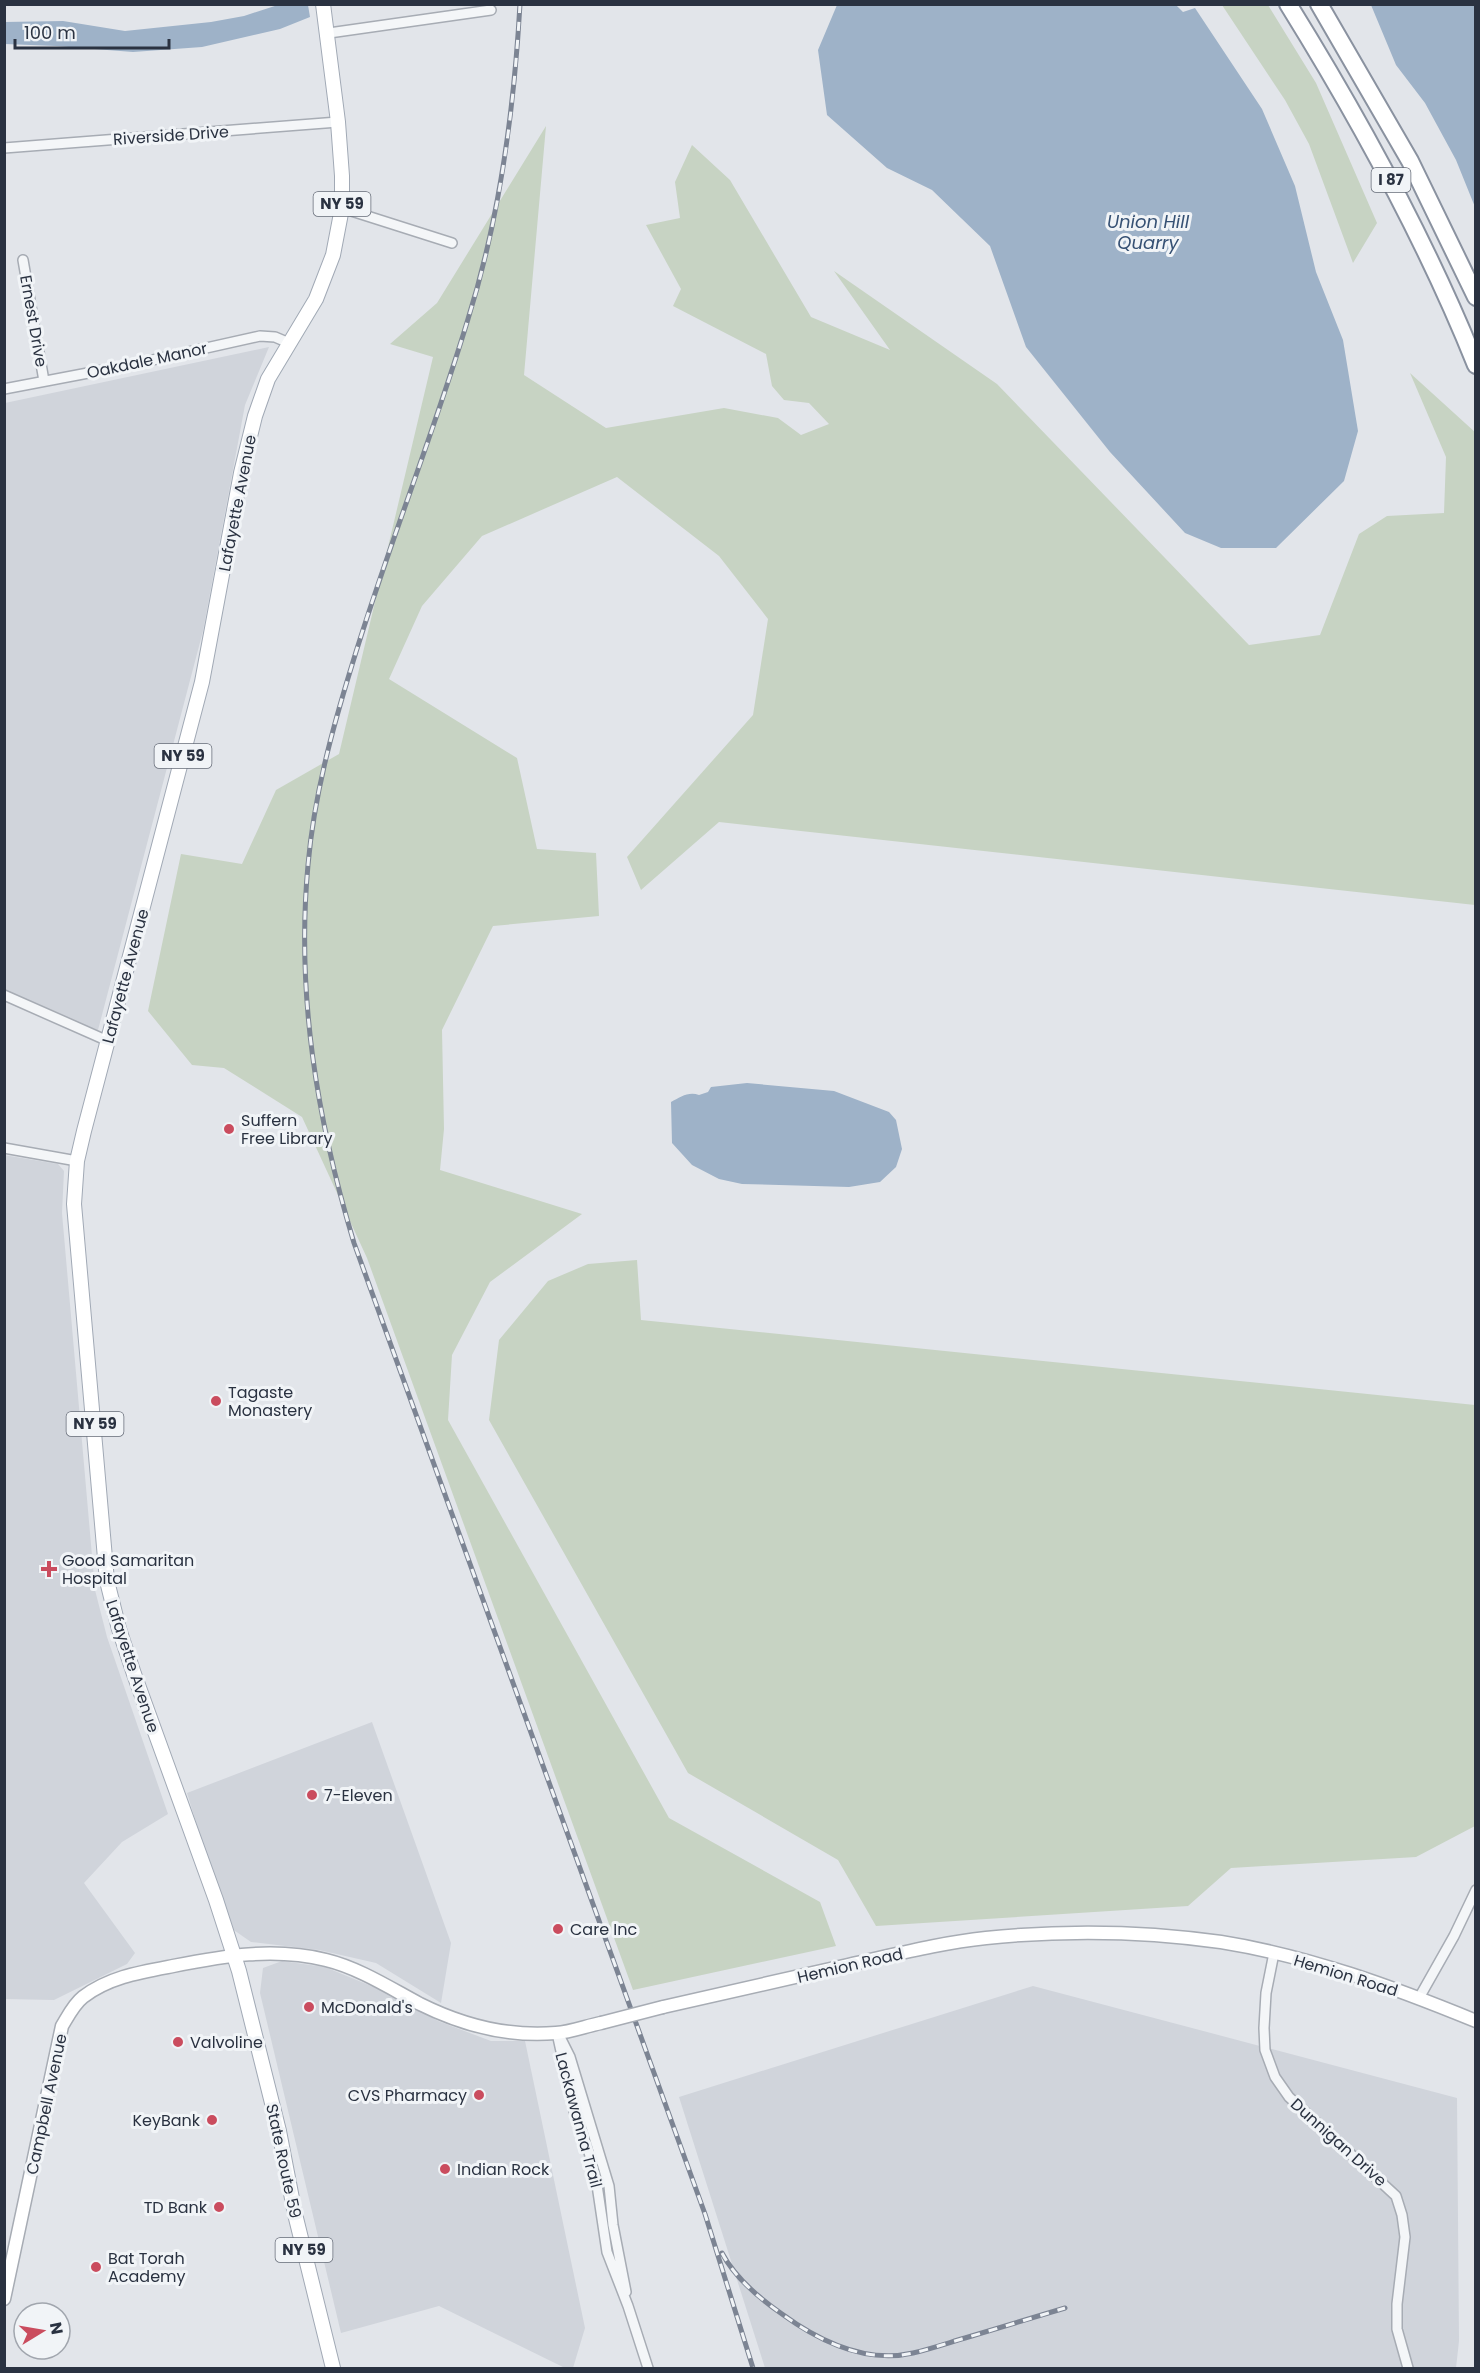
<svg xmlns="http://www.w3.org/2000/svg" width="1480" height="2373" viewBox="0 0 1480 2373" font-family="Poppins,sans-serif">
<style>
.built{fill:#d0d4db}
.green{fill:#c7d3c3}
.water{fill:#9eb2c8}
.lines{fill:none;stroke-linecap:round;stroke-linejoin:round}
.street-casing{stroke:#a7acb4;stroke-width:12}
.secondary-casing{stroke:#a7acb4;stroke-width:15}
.primary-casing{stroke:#a1a9b5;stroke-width:16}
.highway-casing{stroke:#8a92a0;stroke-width:20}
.street{stroke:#f4f6f8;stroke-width:9}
.secondary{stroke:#fff;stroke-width:12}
.primary{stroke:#fff;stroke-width:14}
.highway{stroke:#fff;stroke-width:16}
.rail-casing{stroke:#7c8493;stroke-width:5}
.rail{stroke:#f1f4f7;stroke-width:3;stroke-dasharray:9;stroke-linecap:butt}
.secondary-bridge-casing{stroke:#a7acb4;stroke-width:15;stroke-linecap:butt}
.secondary-bridge{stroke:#fff;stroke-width:12}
.poi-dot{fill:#ca4c5e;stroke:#f1f4f7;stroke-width:2}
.labels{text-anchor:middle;stroke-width:6;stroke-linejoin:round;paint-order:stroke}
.shield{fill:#f1f4f7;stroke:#666c78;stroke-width:1.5}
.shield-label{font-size:15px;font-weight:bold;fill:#2a3241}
.street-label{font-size:16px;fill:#2a3241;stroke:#f1f4f7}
.poi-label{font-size:16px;fill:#2a3241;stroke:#f1f4f7;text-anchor:start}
.water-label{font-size:18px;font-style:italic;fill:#365174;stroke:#f1f4f7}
</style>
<rect width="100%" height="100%" fill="#e2e5ea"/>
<!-- built -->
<path class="built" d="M 269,347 L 245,405 L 203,631 L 98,1030 L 5,996 L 5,403 Z
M 4,1155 L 58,1164 L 64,1171 L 62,1213 L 95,1590 L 107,1637 L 168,1814 L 122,1842 L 84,1883 L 135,1953 L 127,1964 L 54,2000 L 5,1999 Z
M 372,1722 L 451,1943 L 441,2003 L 376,1963 L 319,1950 L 251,1942 L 228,1926 L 187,1793 Z
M 282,1961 L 325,1967 L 381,1990 L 438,2021 L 491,2041 L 525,2041 L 585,2328 L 573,2368 L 565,2368 L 439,2306 L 341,2333 L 260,1993 L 263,1968 Z
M 1033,1986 L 1457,2098 L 1459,2341 L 1456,2368 L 765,2368 L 679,2097 Z"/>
<!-- green -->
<path class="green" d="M 1222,5 L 1268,5 L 1316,83 L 1377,223 L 1353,263 L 1309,144 L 1285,100 Z
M 546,126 L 524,375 L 606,428 L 724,408 L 778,418 L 801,435 L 829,424 L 809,403 L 784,400 L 772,386 L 766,354 L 673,306 L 681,289 L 646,225 L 680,218 L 675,182 L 692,145 L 730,180 L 811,317 L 890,350 L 834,271 L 997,384 L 1249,645 L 1320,635 L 1359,534 L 1387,516 L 1444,513 L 1446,457 L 1410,373 L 1476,433 L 1475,905 L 719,822 L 641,890 L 627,857 L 753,715 L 768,619 L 719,556 L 617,477 L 482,536 L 422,606 L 389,679 L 517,758 L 537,849 L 596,853 L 599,916 L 493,926 L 442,1030 L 444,1129 L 440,1170 L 582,1214 L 490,1282 L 452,1355 L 448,1420 L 669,1818 L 820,1902 L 836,1946 L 633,1990 L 367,1258 L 302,1117 L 224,1068 L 192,1065 L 148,1011 L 181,854 L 242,864 L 276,790 L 339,754 L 433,357 L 390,344 L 437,303 Z
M 637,1260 L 641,1320 L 1475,1405 L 1475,1826 L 1416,1857 L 1231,1868 L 1188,1906 L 876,1926 L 838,1860 L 688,1773 L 489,1420 L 499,1340 L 548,1281 L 588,1264 Z"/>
<!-- water -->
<path class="water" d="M 281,4 L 308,5 L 310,17 L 280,29 L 202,47 L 133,52 L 56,46 L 5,44 L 5,22 L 63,21 L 125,31 L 211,22 L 244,16 Z
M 1176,5 L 1183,12 L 1195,8 L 1262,109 L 1295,186 L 1316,272 L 1343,340 L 1358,431 L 1344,481 L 1276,548 L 1221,548 L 1185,533 L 1110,452 L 1026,347 L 990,246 L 932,190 L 887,168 L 827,115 L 818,50 L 837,5 Z
M 1371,5 L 1475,5 L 1475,207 L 1456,160 L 1425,103 L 1396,65 Z
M 747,1083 L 834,1091 L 889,1112 L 896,1120 L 902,1149 L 896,1167 L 880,1182 L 849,1187 L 742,1184 L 719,1179 L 692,1165 L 672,1143 L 671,1102 C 680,1097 689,1091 699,1095 L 708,1092 L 711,1087 Z"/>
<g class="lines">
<!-- street casing -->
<g class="street-casing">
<path id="street" d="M 329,33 L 491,10
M 4,148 L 338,122
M 342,208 L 452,243
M 23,260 L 44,381
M 4,389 L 130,365 L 260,336 L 275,337 L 289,343
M 4,995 L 108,1041
M 4,1148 L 77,1161
M 1274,1953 L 1266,1993 L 1264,2028 L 1265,2050 L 1275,2077 L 1289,2097 L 1396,2196 L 1402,2215 L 1405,2237 L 1397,2304 L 1397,2329 L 1408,2368
M 1419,1998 L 1454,1936 L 1476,1890
M 557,2033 L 575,2115 L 589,2152 L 597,2185 L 607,2252 L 628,2306 L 648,2368
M 561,2039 L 570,2057 L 609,2186 L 613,2225 L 626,2292"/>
</g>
<!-- secondary casing -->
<g class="secondary-casing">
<path id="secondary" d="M 663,2007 C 724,1993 786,1979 848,1965 C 894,1955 939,1943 986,1938 C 1063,1930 1143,1931 1221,1942 C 1309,1956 1393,1987 1476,2021
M 4,2299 L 62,2026 C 68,2016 74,2004 83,1997 C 109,1977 141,1972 173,1966 C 224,1956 273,1947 326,1960 C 359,1968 390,1988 420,2004 C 462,2025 509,2037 556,2033 C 571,2032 586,2026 601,2023"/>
</g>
<!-- primary casing -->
<g class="primary-casing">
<path id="primary" d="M 323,4 L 338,122 L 342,176 L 342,208 L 333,255 L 316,299 L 268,379 L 255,416 L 241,473 L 202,682 L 84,1131 L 77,1161 L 74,1204 L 107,1581 L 119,1629 L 134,1674 L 216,1900 L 239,1971 L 279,2131 L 295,2214 L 333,2368"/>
</g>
<!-- highway casing -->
<g class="highway-casing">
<path id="highway" d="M 1288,4 C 1360,120 1425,238 1476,365
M 1319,4 L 1410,161 L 1476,297"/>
</g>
<!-- street -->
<use href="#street" class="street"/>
<!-- secondary -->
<use href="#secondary" class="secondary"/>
<!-- primary -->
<use href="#primary" class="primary"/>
<!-- highway -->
<use href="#highway" class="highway"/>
<!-- rail casing -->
<g class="rail-casing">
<path id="rail" d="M 520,4 C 514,111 500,217 468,319 C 433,436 387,549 352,665 C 332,730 314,796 308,865 C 296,994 317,1120 354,1243 L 705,2214 L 753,2368
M 722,2253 C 735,2278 759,2298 782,2314 C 819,2341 865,2364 913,2353 C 930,2349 948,2343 965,2338 C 999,2328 1032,2318 1065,2308"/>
</g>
<!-- rail -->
<use href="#rail" class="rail"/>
<!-- secondary-bridge casing -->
<g class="secondary-bridge-casing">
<path id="secondary-bridge" d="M 601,2023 L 663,2007"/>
</g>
<!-- secondary-bridge -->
<use href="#secondary-bridge" class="secondary-bridge"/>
</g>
<!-- markers -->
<g class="poi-dot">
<circle cx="229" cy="1129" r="6"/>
<circle cx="216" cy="1401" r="6"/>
<path d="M46 1560h6v6h6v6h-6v6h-6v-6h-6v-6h6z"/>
<circle cx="312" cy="1795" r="6"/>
<circle cx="558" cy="1929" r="6"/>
<circle cx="309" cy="2007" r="6"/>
<circle cx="178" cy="2042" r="6"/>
<circle cx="479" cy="2095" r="6"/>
<circle cx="212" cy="2120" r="6"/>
<circle cx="445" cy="2169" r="6"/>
<circle cx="219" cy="2207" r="6"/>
<circle cx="96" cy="2267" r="6"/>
</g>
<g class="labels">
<!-- shield labels -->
<g class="shield">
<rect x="1371.5" y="168" width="39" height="24" rx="4.5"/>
<rect x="313.5" y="192" width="57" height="24" rx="4.5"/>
<rect x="154.5" y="744" width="57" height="24" rx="4.5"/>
<rect x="66.5" y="1412" width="57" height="24" rx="4.5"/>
<rect x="275.5" y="2238" width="57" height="24" rx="4.5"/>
</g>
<g class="shield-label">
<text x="1391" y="185">I 87</text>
<text x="342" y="209">NY 59</text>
<text x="183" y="761">NY 59</text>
<text x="95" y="1429">NY 59</text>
<text x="304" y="2255">NY 59</text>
</g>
<!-- street labels -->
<g class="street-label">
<text transform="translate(171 135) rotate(-4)" y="6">Riverside Drive</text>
<text transform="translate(34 321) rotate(80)" y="6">Ernest Drive</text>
<text transform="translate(147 360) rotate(-12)" y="6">Oakdale Manor</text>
<text transform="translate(237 503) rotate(-79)" y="6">Lafayette Avenue</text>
<text transform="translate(125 976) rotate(-75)" y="6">Lafayette Avenue</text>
<text transform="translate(133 1666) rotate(72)" y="6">Lafayette Avenue</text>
<text transform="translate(850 1965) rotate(-13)" y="6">Hemion Road</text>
<text transform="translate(1346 1975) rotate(17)" y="6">Hemion Road</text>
<text transform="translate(46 2104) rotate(-78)" y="6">Campbell Avenue</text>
<text transform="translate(579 2120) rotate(75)" y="6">Lackawanna Trail</text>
<text transform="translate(1339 2142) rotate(42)" y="6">Dunnigan Drive</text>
<text transform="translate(284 2161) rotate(78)" y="6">State Route 59</text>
</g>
<!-- poi labels -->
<g class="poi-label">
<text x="241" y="1126">Suffern<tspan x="241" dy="18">Free Library</tspan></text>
<text x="228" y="1398">Tagaste<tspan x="228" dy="18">Monastery</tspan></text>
<text x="62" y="1566">Good Samaritan<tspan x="62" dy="18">Hospital</tspan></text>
<text x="324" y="1801">7-Eleven</text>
<text x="570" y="1935">Care Inc</text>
<text x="321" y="2013">McDonald's</text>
<text x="190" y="2048">Valvoline</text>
<text x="467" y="2101" text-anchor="end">CVS Pharmacy</text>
<text x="200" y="2126" text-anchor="end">KeyBank</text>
<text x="457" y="2175">Indian Rock</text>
<text x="207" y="2213" text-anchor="end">TD Bank</text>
<text x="108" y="2264">Bat Torah<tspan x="108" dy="18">Academy</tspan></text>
</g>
<!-- water labels -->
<g class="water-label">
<text x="1148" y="228">Union Hill<tspan x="1148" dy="21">Quarry</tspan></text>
</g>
</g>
<!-- border -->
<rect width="1480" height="2373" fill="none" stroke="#2a3241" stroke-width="12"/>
<!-- north arrow -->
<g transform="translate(42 2331) rotate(79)"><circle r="28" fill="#f1f4f7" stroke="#a1a6ae" stroke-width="1.5"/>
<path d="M0-4.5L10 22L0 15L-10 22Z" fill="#ca4c5e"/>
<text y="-9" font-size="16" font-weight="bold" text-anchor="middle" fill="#2a3241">N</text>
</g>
<!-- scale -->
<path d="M15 39v9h154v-9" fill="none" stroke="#2a3241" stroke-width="3"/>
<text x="24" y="39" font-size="18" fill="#2a3241" stroke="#f1f4f7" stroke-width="4.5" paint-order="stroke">100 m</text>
</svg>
